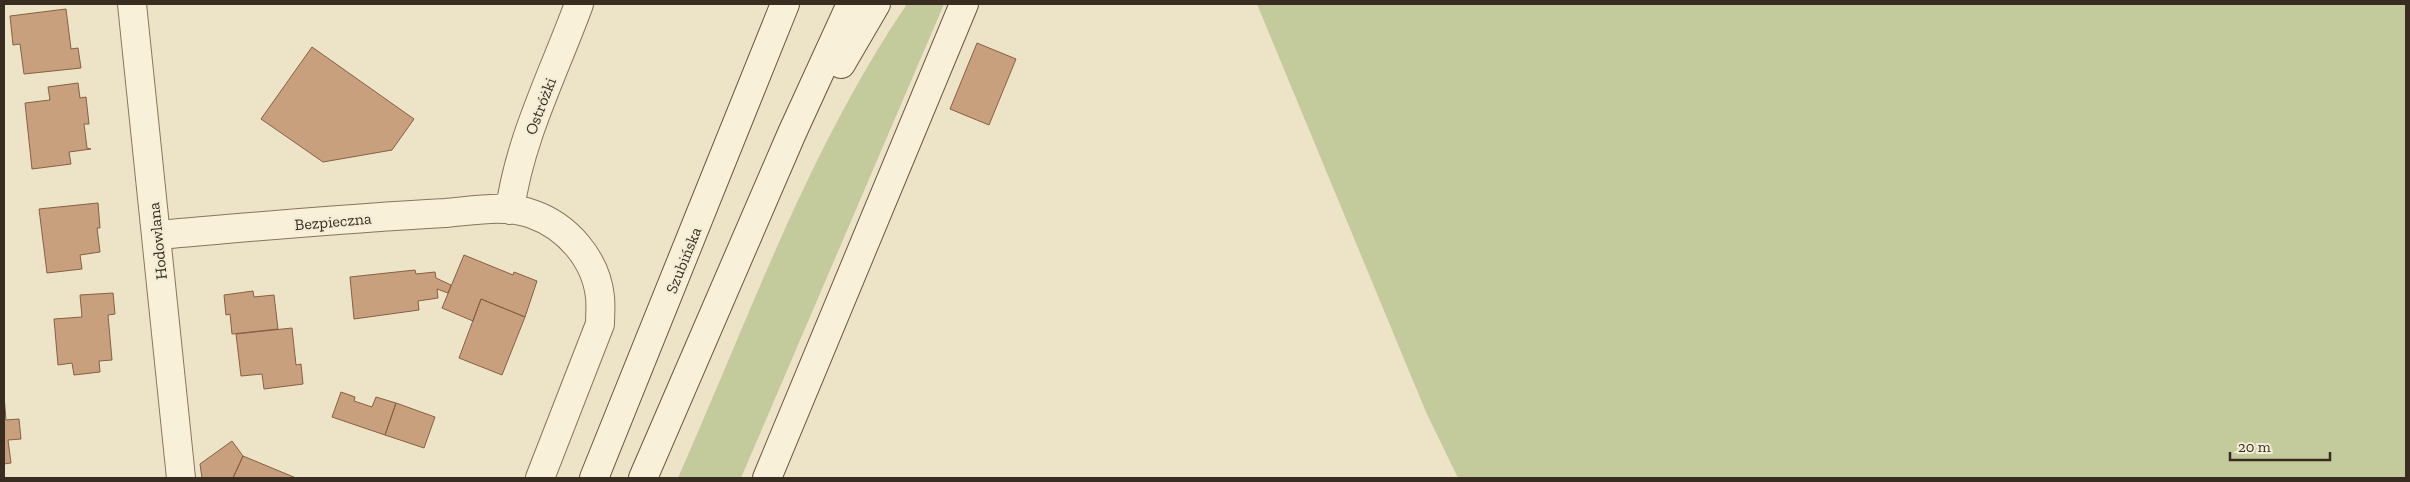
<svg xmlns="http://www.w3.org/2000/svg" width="2410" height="482" viewBox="0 0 2410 482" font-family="'Zilla Slab',serif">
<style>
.green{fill:#c3ca9b}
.building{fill:#c9a07e;stroke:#866043}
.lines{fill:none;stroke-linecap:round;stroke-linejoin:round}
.street-casing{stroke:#87755d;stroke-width:30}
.secondary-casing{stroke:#695640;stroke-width:30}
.street{stroke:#f8f0d9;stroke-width:28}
.secondary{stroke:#f8f0d9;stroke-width:28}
.labels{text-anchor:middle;stroke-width:4.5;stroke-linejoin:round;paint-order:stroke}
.street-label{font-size:16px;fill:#382d20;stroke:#f4edd6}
</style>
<rect width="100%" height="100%" fill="#ede3c6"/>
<!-- green -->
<path class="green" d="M 907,4 L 944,4 L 741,478 L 678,478 C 749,318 808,150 907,4 Z
M 1257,4 L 2406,4 L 2406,478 L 1458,478 L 1426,412 Z"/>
<!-- building -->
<path class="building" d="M 66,9 L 71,49 L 78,48 L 81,68 L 24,74 L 20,44 L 13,45 L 10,16 Z
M 977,43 L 1016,59 L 989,125 L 950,109 Z
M 312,47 L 414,119 L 392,150 L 323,162 L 261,119 Z
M 78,83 L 80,98 L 86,97 L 89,124 L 84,124 L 87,148 L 91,149 L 69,152 L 71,164 L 32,169 L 25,103 L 50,100 L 48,87 Z
M 98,203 L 100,228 L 97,228 L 100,252 L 80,255 L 82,269 L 47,273 L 39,209 Z
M 464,255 L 513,275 L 514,272 L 537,281 L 525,317 L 481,299 L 473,321 L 442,308 Z
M 415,270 L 416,274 L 435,272 L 436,278 L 451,285 L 448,293 L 437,289 L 438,298 L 418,301 L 419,310 L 354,319 L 350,277 Z
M 253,291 L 254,297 L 274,295 L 278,329 L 232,334 L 230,314 L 226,315 L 224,295 Z
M 113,293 L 115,314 L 108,315 L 112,360 L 99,361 L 100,372 L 74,375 L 72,363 L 58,365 L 54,319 L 82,317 L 80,295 Z
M 481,299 L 525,317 L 502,375 L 459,358 Z
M 292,328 L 296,365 L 301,364 L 303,384 L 264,389 L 262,374 L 241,376 L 236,334 Z
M 341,392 L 355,397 L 354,401 L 372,407 L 376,397 L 396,403 L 385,435 L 332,417 Z
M 4,396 L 6,420 L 19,419 L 21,439 L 8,440 L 11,463 L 4,464 Z
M 396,403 L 435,417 L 424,448 L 385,435 Z
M 232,441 L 243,456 L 233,478 L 202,478 L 200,464 Z
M 243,456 L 296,478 L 233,478 Z"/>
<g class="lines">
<!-- street casing -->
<g class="street-casing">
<path id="street" d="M 132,4 L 181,478
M 510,210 C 519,140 555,70 579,4
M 156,235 C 252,227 348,218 445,213 C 471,211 506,204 532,214 C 567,226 596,259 600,297 C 601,306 600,315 600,324 L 540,478"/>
</g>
<!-- secondary casing -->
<g class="secondary-casing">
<path id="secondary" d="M 841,64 L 876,4
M 594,478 L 785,4
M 643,478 L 792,133 L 851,4
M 767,478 L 964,4"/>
</g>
<!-- street -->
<use href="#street" class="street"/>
<!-- secondary -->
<use href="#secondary" class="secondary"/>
</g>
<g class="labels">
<!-- street labels -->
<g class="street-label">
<text transform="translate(540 106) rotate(-69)" y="6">Ostróżki</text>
<text transform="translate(333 221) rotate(-5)" y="6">Bezpieczna</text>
<text transform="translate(157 241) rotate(-96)" y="6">Hodowlana</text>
<text transform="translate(683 260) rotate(-68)" y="6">Szubińska</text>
</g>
</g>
<!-- border -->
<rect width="2410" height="482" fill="none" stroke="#382d20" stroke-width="10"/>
<!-- scale -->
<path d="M2230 452v8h100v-8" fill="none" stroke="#382d20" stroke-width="2.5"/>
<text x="2238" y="452" font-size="15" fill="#382d20" stroke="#f4edd6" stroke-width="4" paint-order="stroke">20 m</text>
</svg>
